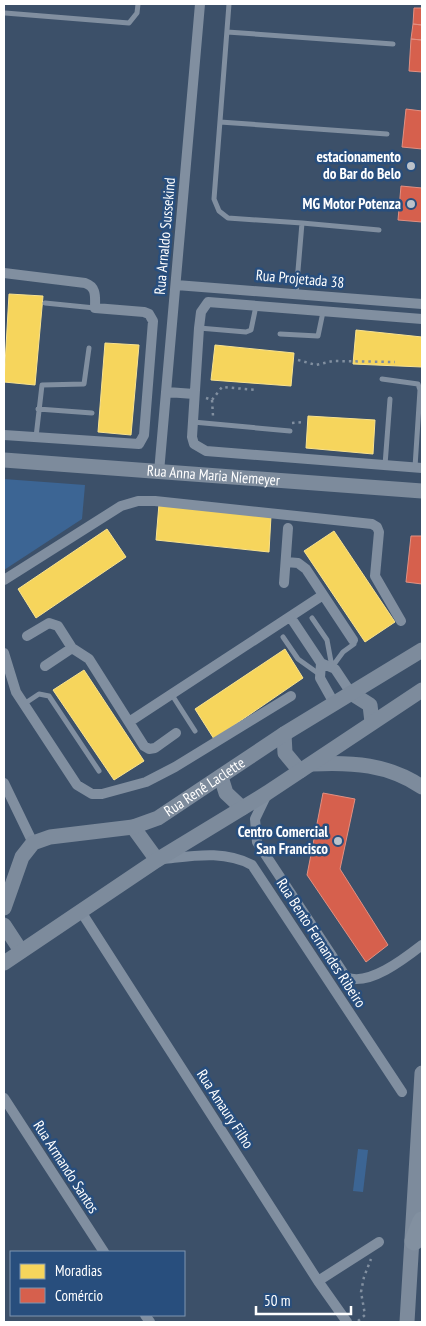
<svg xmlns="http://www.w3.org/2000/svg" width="426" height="1326" viewBox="0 0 426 1326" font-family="'PT Sans Narrow',sans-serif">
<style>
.green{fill:#3c6594}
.homes{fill:#f6d55c;stroke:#f9e28d}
.shops{fill:#d6604d;stroke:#e29082}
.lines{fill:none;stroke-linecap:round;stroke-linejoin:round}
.path{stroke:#818fa0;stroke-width:2.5;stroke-dasharray:2.5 4;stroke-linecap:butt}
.lane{stroke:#818fa0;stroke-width:5}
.street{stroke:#818fa0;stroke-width:10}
.secondary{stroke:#7d8b9c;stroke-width:15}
.highway{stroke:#8290a0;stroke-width:19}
.poi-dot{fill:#bbc2ca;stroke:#284e7d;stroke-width:2}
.labels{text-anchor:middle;stroke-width:5;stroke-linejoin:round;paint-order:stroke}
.poi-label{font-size:15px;font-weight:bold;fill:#fff;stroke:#284e7d;text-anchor:end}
.street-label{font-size:15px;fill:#fff;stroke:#284e7d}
</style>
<rect width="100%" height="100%" fill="#3c5069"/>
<!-- green -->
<path class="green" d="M 4,479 L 85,485 L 82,519 L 4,570 Z
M 358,1149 L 368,1150 L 363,1192 L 353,1191 Z"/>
<!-- homes -->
<path class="homes" d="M 9,294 L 43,296 L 35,385 L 4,382 Z
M 356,330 L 422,337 L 422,367 L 353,364 Z
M 105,343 L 139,345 L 131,435 L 98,432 Z
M 215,345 L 294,353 L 291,386 L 211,380 Z
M 308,416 L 375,420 L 373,454 L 306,448 Z
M 159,504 L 271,516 L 269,552 L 156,540 Z
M 107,529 L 126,557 L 36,618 L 18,589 Z
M 334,531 L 395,622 L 365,642 L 304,551 Z
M 285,649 L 303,678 L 214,739 L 195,709 Z
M 84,670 L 144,761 L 114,780 L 53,690 Z"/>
<!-- shops -->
<path class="shops" d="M 414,8 L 422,8 L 422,25 L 413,24 Z
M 413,24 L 422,25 L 422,40 L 411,39 Z
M 411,39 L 422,40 L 422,72 L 409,71 Z
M 406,109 L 422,111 L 422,149 L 402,147 Z
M 401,186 L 422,188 L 422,222 L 398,220 Z
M 411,536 L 422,536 L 422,584 L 406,582 Z
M 323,793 L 355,799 L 340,869 L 388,945 L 366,962 L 307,875 Z"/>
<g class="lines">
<!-- path -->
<path class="path" d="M 298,360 L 316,365 L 333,361 L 395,362
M 206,398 L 212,400 L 222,387 L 257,390
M 212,400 L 213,416
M 292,423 L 304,422
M 358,1321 L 365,1315 L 361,1292 L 364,1277 L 371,1259"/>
<!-- lane -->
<path class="lane" d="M 229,4 L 214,199 L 219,211 L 228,218 L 302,223 L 296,294
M 5,13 L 129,23 L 137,13 L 138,4
M 227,32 L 393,44
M 220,122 L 387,134
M 302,223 L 379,230
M 45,303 L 95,308
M 199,328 L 246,332 L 251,330 L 256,306
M 280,334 L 318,336 L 323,312
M 382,379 L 418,384 L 420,390 L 415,467
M 38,409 L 92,413
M 193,422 L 290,431
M 36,437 L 42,385 L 84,384 L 89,348
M 385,465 L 390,399
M 312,618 L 327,640 L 332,667 L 343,652 L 354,644 L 353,641
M 283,637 L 298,659 L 319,674
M 172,695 L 195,731
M 24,704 L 39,694 L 49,696 L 99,771"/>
<!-- street -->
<path class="street" d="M 4,273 L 85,283 C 97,287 95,297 95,308 L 144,312 L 149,314 L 153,321 L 144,435 L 139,444 L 4,435
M 176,285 L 422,304
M 422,319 L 208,302 L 201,312 L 199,328 L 192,437 L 194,444 L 206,451 L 422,468
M 167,392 L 194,394
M 159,472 L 200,4
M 286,562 L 298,563 L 306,569 L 353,640
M 4,580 L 121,506 L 138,501 L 155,501 L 372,524 L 377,527 L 379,532 L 375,576 L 401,621
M 284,583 L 288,528
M 291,618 L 321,663
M 27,636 L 49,623 L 58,626 L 72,648 L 89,659 L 144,746 L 149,749 L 155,748 L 176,733
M 4,653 L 16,692 L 77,785 L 92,794 L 102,794 L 146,782 L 175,767 L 291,696
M 45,666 L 72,648
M 334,703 L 320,678 L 321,663 L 335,669 L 351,693
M 129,722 L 323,595
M 4,783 L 33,843
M 267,794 L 255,819 L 257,842 L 346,977 C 368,987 404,959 422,945
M 163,859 C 193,856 224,850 252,865 L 402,1092
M 80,910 L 318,1281 L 347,1322
M 4,1098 L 104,1252
M 318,1281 L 379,1242
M 145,1315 L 150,1322"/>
<!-- secondary -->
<g class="secondary">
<path id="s1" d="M 4,460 L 422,491"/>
<path d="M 351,693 L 370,705 L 372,722"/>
<path d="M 284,734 L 285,753 L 300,771"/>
<path d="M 312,764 C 352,762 388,764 422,787"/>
<path d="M 221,777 L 226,793 L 242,808"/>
<path d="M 133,827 L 157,860"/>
<path id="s2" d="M 4,908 L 22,857 L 33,843 L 50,837 L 133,827 L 158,818 L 284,734 L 422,650"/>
<path d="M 4,925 L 21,951"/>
<path d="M 4,963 L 157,860 L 267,793 L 422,690"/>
<path d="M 407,1322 L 422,1073"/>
</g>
<!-- highway -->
<path class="highway" d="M 414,1241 L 422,1221"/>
</g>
<!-- markers -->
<g class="poi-dot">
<circle cx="411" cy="166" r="5"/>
<circle cx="411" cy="204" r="5"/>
<circle cx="338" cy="841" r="5"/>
</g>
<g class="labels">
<!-- poi labels -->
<g class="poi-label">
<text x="401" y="162">estacionamento<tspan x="401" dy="17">do Bar do Belo</tspan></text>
<text x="401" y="209">MG Motor Potenza</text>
<text x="328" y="837">Centro Comercial<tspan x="328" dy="17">San Francisco</tspan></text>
</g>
<!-- street labels -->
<g class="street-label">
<text transform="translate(165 236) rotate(-85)" y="5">Rua Arnaldo Sussekind</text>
<text transform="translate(300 279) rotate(5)" y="5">Rua Projetada 38</text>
<text dy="5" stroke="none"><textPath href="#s1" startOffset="210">Rua Anna Maria Niemeyer</textPath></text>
<text dy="5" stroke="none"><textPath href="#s2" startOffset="256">Rua Renê Laclette</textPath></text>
<text transform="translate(321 943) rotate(57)" y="5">Rua Bento Fernandes Ribeiro</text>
<text transform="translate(225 1109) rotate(57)" y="5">Rua Amaury Filho</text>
<text transform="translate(66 1167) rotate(57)" y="5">Rua Armando Santos</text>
</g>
</g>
<!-- border -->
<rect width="426" height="1326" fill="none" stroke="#ffffff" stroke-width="10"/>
<!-- legend -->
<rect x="10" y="1251" width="175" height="65" fill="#284e7d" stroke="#7e95b1"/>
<rect x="20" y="1264" width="25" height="15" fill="#f6d55c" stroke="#7e95b1"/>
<text x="55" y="1276" font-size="15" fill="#ffffff">Moradias</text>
<rect x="20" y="1288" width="25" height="15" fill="#d6604d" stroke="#7e95b1"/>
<text x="55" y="1301" font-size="15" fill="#ffffff">Comércio</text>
<!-- scale -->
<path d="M256 1306v8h95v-8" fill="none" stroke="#ffffff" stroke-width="2.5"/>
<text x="264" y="1306" font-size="15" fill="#ffffff" stroke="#284e7d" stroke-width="4" paint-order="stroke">50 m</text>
</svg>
